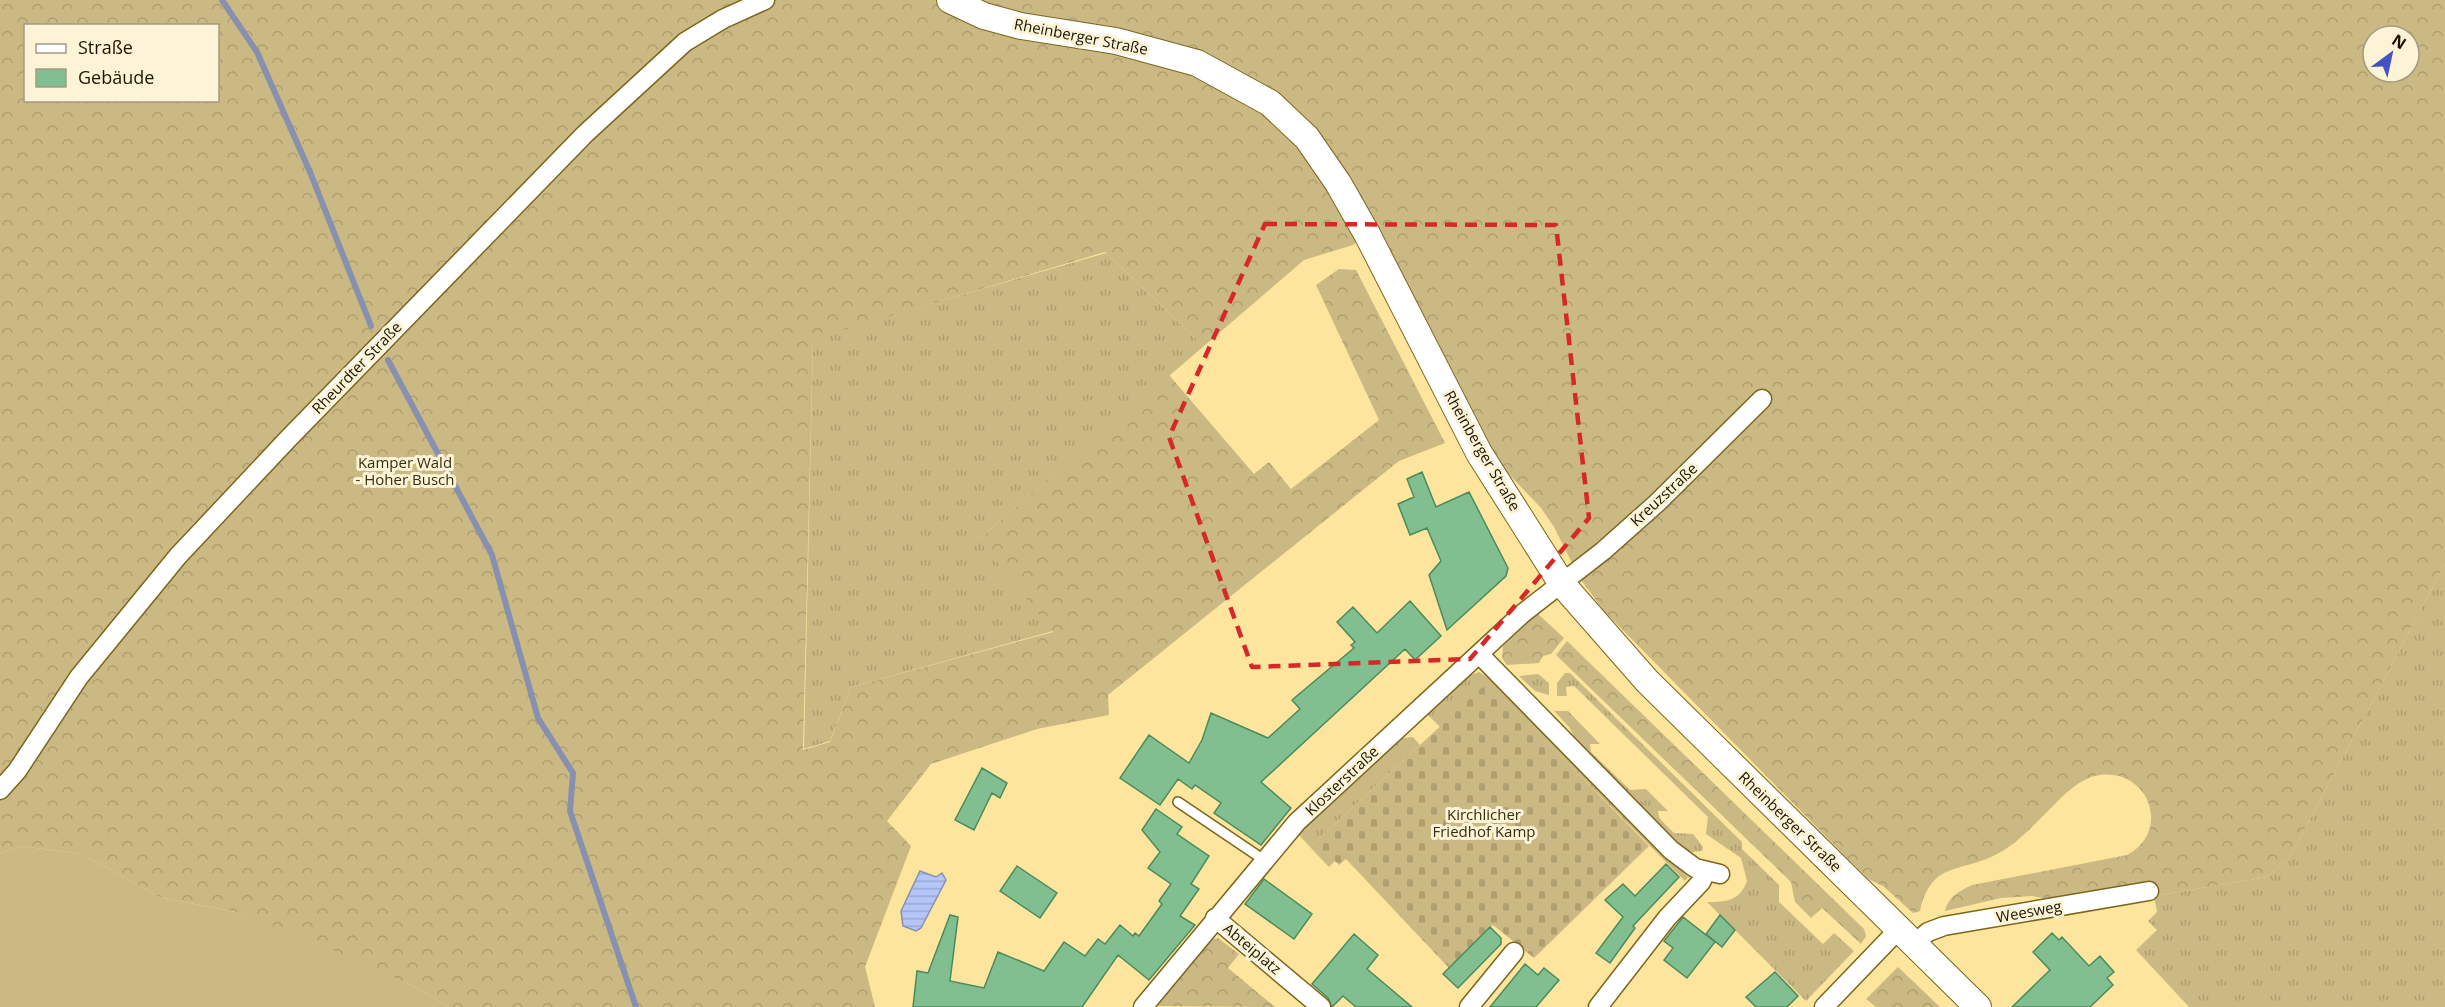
<svg xmlns="http://www.w3.org/2000/svg" width="2445" height="1007" viewBox="0 0 2445 1007" font-family="'Open Sans',sans-serif">
<style>
.grass{fill:url(#grass-tufts)}
.forest{fill:url(#forest-crowns);fill-rule:evenodd}
.cemetery{fill:url(#cemetery-stones)}
.pitch{fill:#cbb984}
.water{fill:url(#water-rules);stroke:#8790ae;stroke-width:1.5}
.lines{fill:none;stroke-linecap:round;stroke-linejoin:round}
.stream{stroke:#8790ae;stroke-width:6}
.building{fill:#81bf90;stroke:#4b8a5d;stroke-width:1.5}
.lane-casing{stroke:#7c661a;stroke-width:12}
.street-casing{stroke:#7c661a;stroke-width:21}
.secondary-casing{stroke:#7c661a;stroke-width:28}
.lane{stroke:#fff;stroke-width:9}
.street{stroke:#fff;stroke-width:18}
.secondary{stroke:#fff;stroke-width:26}
.marked{fill:none;stroke:#d62828;stroke-width:4.5;stroke-dasharray:12 8;stroke-linejoin:round}
.labels{text-anchor:middle;stroke-width:6;stroke-linejoin:round;paint-order:stroke}
.street-label{font-size:15px;fill:#1d1400;stroke:#fdf4d8}
.park-label{font-size:15px;fill:#382e0e;stroke:#fdf4d8}
</style>
<defs>
<pattern id="grass-tufts" width="24" height="20" patternUnits="userSpaceOnUse" patternTransform="scale(1.5)"><rect width="24" height="20" fill="#cbb984"/><path d="M3 7l-1-3M5 7V3M7 7l1-3M15 17l-1-3M17 17v-4M19 17l1-3" fill="none" stroke="#ae9e70"/></pattern>
<pattern id="forest-crowns" width="20" height="18" patternUnits="userSpaceOnUse" patternTransform="scale(1.5)"><rect width="20" height="18" fill="#cbb984"/><path d="M2 6a3 3 0 1 1 6 0M12 15a3 3 0 1 1 6 0" fill="none" stroke="#ae9e70"/></pattern>
<pattern id="cemetery-stones" width="16" height="16" patternUnits="userSpaceOnUse" patternTransform="scale(1.5)"><rect width="16" height="16" fill="#cbb984"/><path d="M2 7V4a2 2 0 0 1 4 0v3zM10 15v-3a2 2 0 0 1 4 0v3z" fill="#ae9e70"/></pattern>
<pattern id="water-rules" width="6" height="5" patternUnits="userSpaceOnUse" patternTransform="scale(1.5)"><rect width="6" height="5" fill="#b5c5f8"/><path d="M0 2.5h6" fill="none" stroke="#9ba8d3"/></pattern>
</defs>
<rect width="100%" height="100%" fill="#fee59d"/>
<!-- grass -->
<path class="grass" d="M 1106,253 L 1204,346 L 980,538 L 1053,631 L 851,687 L 830,741 L 804,749 L 813,338 Z
M 2445,564 L 2445,1007 L 2189,1007 L 2136,950 L 2157,930 L 2148,921 L 2157,912 L 2154,896 L 2267,877 L 2289,859 Z
M 1479,672 L 1491,679 L 1688,877 L 1685,881 L 1488,683 L 1440,727 L 1427,714 L 1468,676 Z
M 1565,673 L 1570,673 L 1742,842 L 1742,849 L 1779,885 L 1779,902 L 1823,944 L 1834,933 L 1854,951 L 1806,1001 L 1707,902 C 1726,902 1740,901 1747,881 L 1741,858 L 1706,834 L 1708,817 L 1574,686 L 1566,687 L 1567,696 L 1557,696 L 1557,683 Z
M 1538,674 L 1549,683 L 1549,695 L 1535,691 L 1519,676 Z
M 1554,711 L 1568,711 L 1600,744 L 1590,744 L 1591,752 L 1630,790 L 1646,789 L 1668,811 L 1658,811 L 1659,818 L 1674,833 L 1693,834 L 1703,847 L 1702,851 L 1692,852 L 1679,847 L 1577,742 L 1569,727 Z
M 1413,737 L 1420,745 L 1310,847 L 1299,835 L 1310,823 L 1402,738 Z"/>
<!-- forest -->
<path class="forest" d="M 0,0 L 2445,0 L 2445,564 L 2289,859 L 2267,877 L 2154,896 L 2059,901 L 2032,896 L 2001,898 L 1945,911 C 1948,897 1959,891 1972,885 L 2127,855 C 2172,831 2149,769 2100,775 C 2076,778 2057,803 2041,818 C 2028,831 2015,844 1999,853 C 1962,874 1932,859 1920,911 L 1913,913 L 1883,886 L 1870,880 L 1848,859 L 1603,610 L 1579,577 L 1554,527 L 1541,508 L 1501,466 L 1367,234 L 1353,245 L 1304,260 L 1204,346 L 1105,252 L 813,339 L 803,750 L 830,742 L 851,687 L 1053,632 L 979,539 L 1169,375 L 1254,474 L 1269,462 L 1291,489 L 1379,420 L 1316,285 L 1339,269 L 1356,270 L 1445,443 L 1399,461 L 1108,695 L 1109,715 L 1037,729 L 931,764 L 887,821 L 911,846 L 865,967 L 875,1007 L 449,1007 L 413,986 L 236,912 L 159,897 L 82,854 L 21,846 L 0,853 ZM 26,26 L 218,26 L 218,100 L 26,100 ZM 2373,36 L 2409,36 L 2409,72 L 2373,72 Z
M 1537,613 L 1564,638 L 1551,654 L 1543,656 L 1539,663 L 1507,665 L 1502,658 L 1503,646 Z
M 1567,641 L 1864,929 L 1866,936 L 1861,944 L 1822,908 L 1811,918 L 1795,902 L 1791,882 L 1556,655 Z
M 1218,938 L 1239,954 L 1228,968 L 1275,1007 L 1156,1006 L 1210,940 Z
M 1898,967 L 1940,1007 L 1876,1007 L 1866,999 Z"/>
<!-- cemetery -->
<path class="cemetery" d="M 1488,682 L 1649,846 L 1534,958 L 1493,925 L 1449,968 L 1346,859 L 1339,865 L 1335,861 L 1329,867 L 1310,847 Z"/>
<!-- pitch -->
<path class="pitch" d="M 21,846 L 82,854 L 159,897 L 236,912 L 305,938 L 413,986 L 449,1007 L 0,1007 L 0,853 Z"/>
<!-- water -->
<path class="water" d="M 920,871 L 936,877 L 942,873 L 946,880 L 921,928 L 916,931 L 903,926 L 901,911 Z"/>
<g class="lines">
<!-- stream -->
<path class="stream" d="M 222,0 L 257,52 L 310,172 L 371,326
M 388,360 L 492,555 L 538,718 L 573,773 L 570,811 L 636,1007"/>
</g>
<!-- building -->
<path class="building" d="M 1422,472 L 1436,507 L 1469,492 L 1508,568 L 1506,576 L 1447,630 L 1429,575 L 1441,561 L 1427,528 L 1410,535 L 1398,504 L 1414,497 L 1407,479 Z
M 1410,601 L 1441,636 L 1415,660 L 1405,649 L 1261,782 L 1291,808 L 1261,845 L 1214,813 L 1221,803 L 1195,785 L 1192,789 L 1178,779 L 1160,805 L 1120,778 L 1149,735 L 1189,763 L 1202,740 L 1211,713 L 1268,738 L 1300,709 L 1292,700 L 1354,648 L 1351,645 L 1355,642 L 1337,622 L 1353,607 L 1377,633 Z
M 982,768 L 1007,783 L 1000,798 L 992,793 L 974,830 L 955,820 Z
M 1156,809 L 1182,827 L 1177,834 L 1209,856 L 1191,884 L 1199,889 L 1180,916 L 1195,925 L 1149,980 L 1118,955 L 1082,1007 L 913,1007 L 917,971 L 928,973 L 950,915 L 958,917 L 950,981 L 984,988 L 998,952 L 1044,971 L 1064,942 L 1085,956 L 1098,939 L 1105,944 L 1120,925 L 1133,936 L 1135,933 L 1139,936 L 1162,904 L 1159,901 L 1171,884 L 1148,868 L 1160,852 L 1142,830 Z
M 1666,864 L 1679,877 L 1633,926 L 1635,928 L 1610,963 L 1596,953 L 1623,917 L 1605,900 L 1623,884 L 1635,896 Z
M 1017,866 L 1057,893 L 1040,918 L 1000,891 Z
M 1264,879 L 1312,914 L 1294,939 L 1245,904 Z
M 1720,915 L 1735,930 L 1722,947 L 1706,934 Z
M 1683,917 L 1715,942 L 1687,978 L 1664,960 L 1673,948 L 1664,941 Z
M 1490,927 L 1501,938 L 1501,944 L 1458,988 L 1443,974 Z
M 2052,933 L 2059,940 L 2062,937 L 2089,966 L 2100,956 L 2114,972 L 2107,978 L 2113,985 L 2090,1007 L 2012,1007 L 2050,970 L 2033,952 Z
M 1354,934 L 1378,955 L 1367,969 L 1412,1007 L 1356,1007 L 1343,996 L 1332,1007 L 1328,998 L 1312,984 Z
M 1525,964 L 1538,975 L 1544,968 L 1559,980 L 1536,1007 L 1490,1007 Z
M 1775,972 L 1798,996 L 1787,1007 L 1756,1007 L 1746,997 Z"/>
<g class="lines">
<!-- lane casing -->
<g class="lane-casing">
<path id="lane" d="M 1178,802 L 1264,860"/>
</g>
<!-- street casing -->
<g class="street-casing">
<path id="street" d="M 1479,654 L 1671,850 L 1695,868 L 1720,874
M 0,790 L 17,771 L 79,677 L 178,556 L 287,440 L 585,134 L 685,42 L 723,19 L 765,0
M 1215,918 L 1321,1007
M 1914,944 L 1928,932 L 1944,926 L 2149,891
M 1143,1007 L 1297,822 L 1522,614 L 1603,551 L 1657,503 L 1762,399
M 1469,1007 L 1514,952
M 1598,1007 L 1667,918 L 1701,882 L 1706,872
M 1824,1007 L 1899,929"/>
</g>
<!-- secondary casing -->
<g class="secondary-casing">
<path id="secondary" d="M 950,0 L 984,16 L 1021,26 L 1116,41 L 1197,63 L 1270,103 L 1307,138 L 1338,183 L 1367,234 L 1479,453 L 1562,584 L 1647,681 L 1978,1007"/>
</g>
<!-- lane -->
<use href="#lane" class="lane"/>
<!-- street -->
<use href="#street" class="street"/>
<!-- secondary -->
<use href="#secondary" class="secondary"/>
</g>
<!-- marked area -->
<path class="marked" d="M 1265,224 L 1556,225 L 1589,518 L 1470,659 L 1252,667 L 1169,437 Z"/>
<g class="labels">
<!-- street labels -->
<g class="street-label">
<text transform="translate(1081 37) rotate(11)" y="5">Rheinberger Straße</text>
<text transform="translate(357 368) rotate(-46)" y="5">Rheurdter Straße</text>
<text transform="translate(1482 451) rotate(60)" y="5">Rheinberger Straße</text>
<text transform="translate(1664 495) rotate(-43)" y="5">Kreuzstraße</text>
<text transform="translate(1342 781) rotate(-43)" y="5">Klosterstraße</text>
<text transform="translate(1790 822) rotate(44)" y="5">Rheinberger Straße</text>
<text transform="translate(2029 912) rotate(-10)" y="5">Weesweg</text>
<text transform="translate(1252 949) rotate(40)" y="5">Abteiplatz</text>
</g>
<!-- park labels -->
<g class="park-label">
<text x="405" y="468">Kamper Wald<tspan x="405" dy="17">- Hoher Busch</tspan></text>
<text x="1484" y="820">Kirchlicher<tspan x="1484" dy="17">Friedhof Kamp</tspan></text>
</g>
</g>
<!-- legend -->
<rect x="24" y="24" width="195" height="78" fill="#fdf4d8" stroke="#a39a82" stroke-width="1.5"/>
<rect x="36" y="44" width="30" height="9" fill="#ffffff" stroke="#a39a82" stroke-width="1.5"/>
<text x="78" y="54" font-size="18" fill="#1d1400">Straße</text>
<rect x="36" y="69" width="30" height="18" fill="#81bf90" stroke="#a39a82" stroke-width="1.5"/>
<text x="78" y="84" font-size="18" fill="#1d1400">Gebäude</text>
<!-- north arrow -->
<g transform="translate(2391 54) rotate(33)"><circle r="28" fill="#fdf4d8" stroke="#a39a82" stroke-width="1.5"/>
<path d="M0-4.5L10 22L0 15L-10 22Z" fill="#4153c6"/>
<text y="-9" font-size="16" font-weight="bold" text-anchor="middle" fill="#1d1400">N</text>
</g>
</svg>
